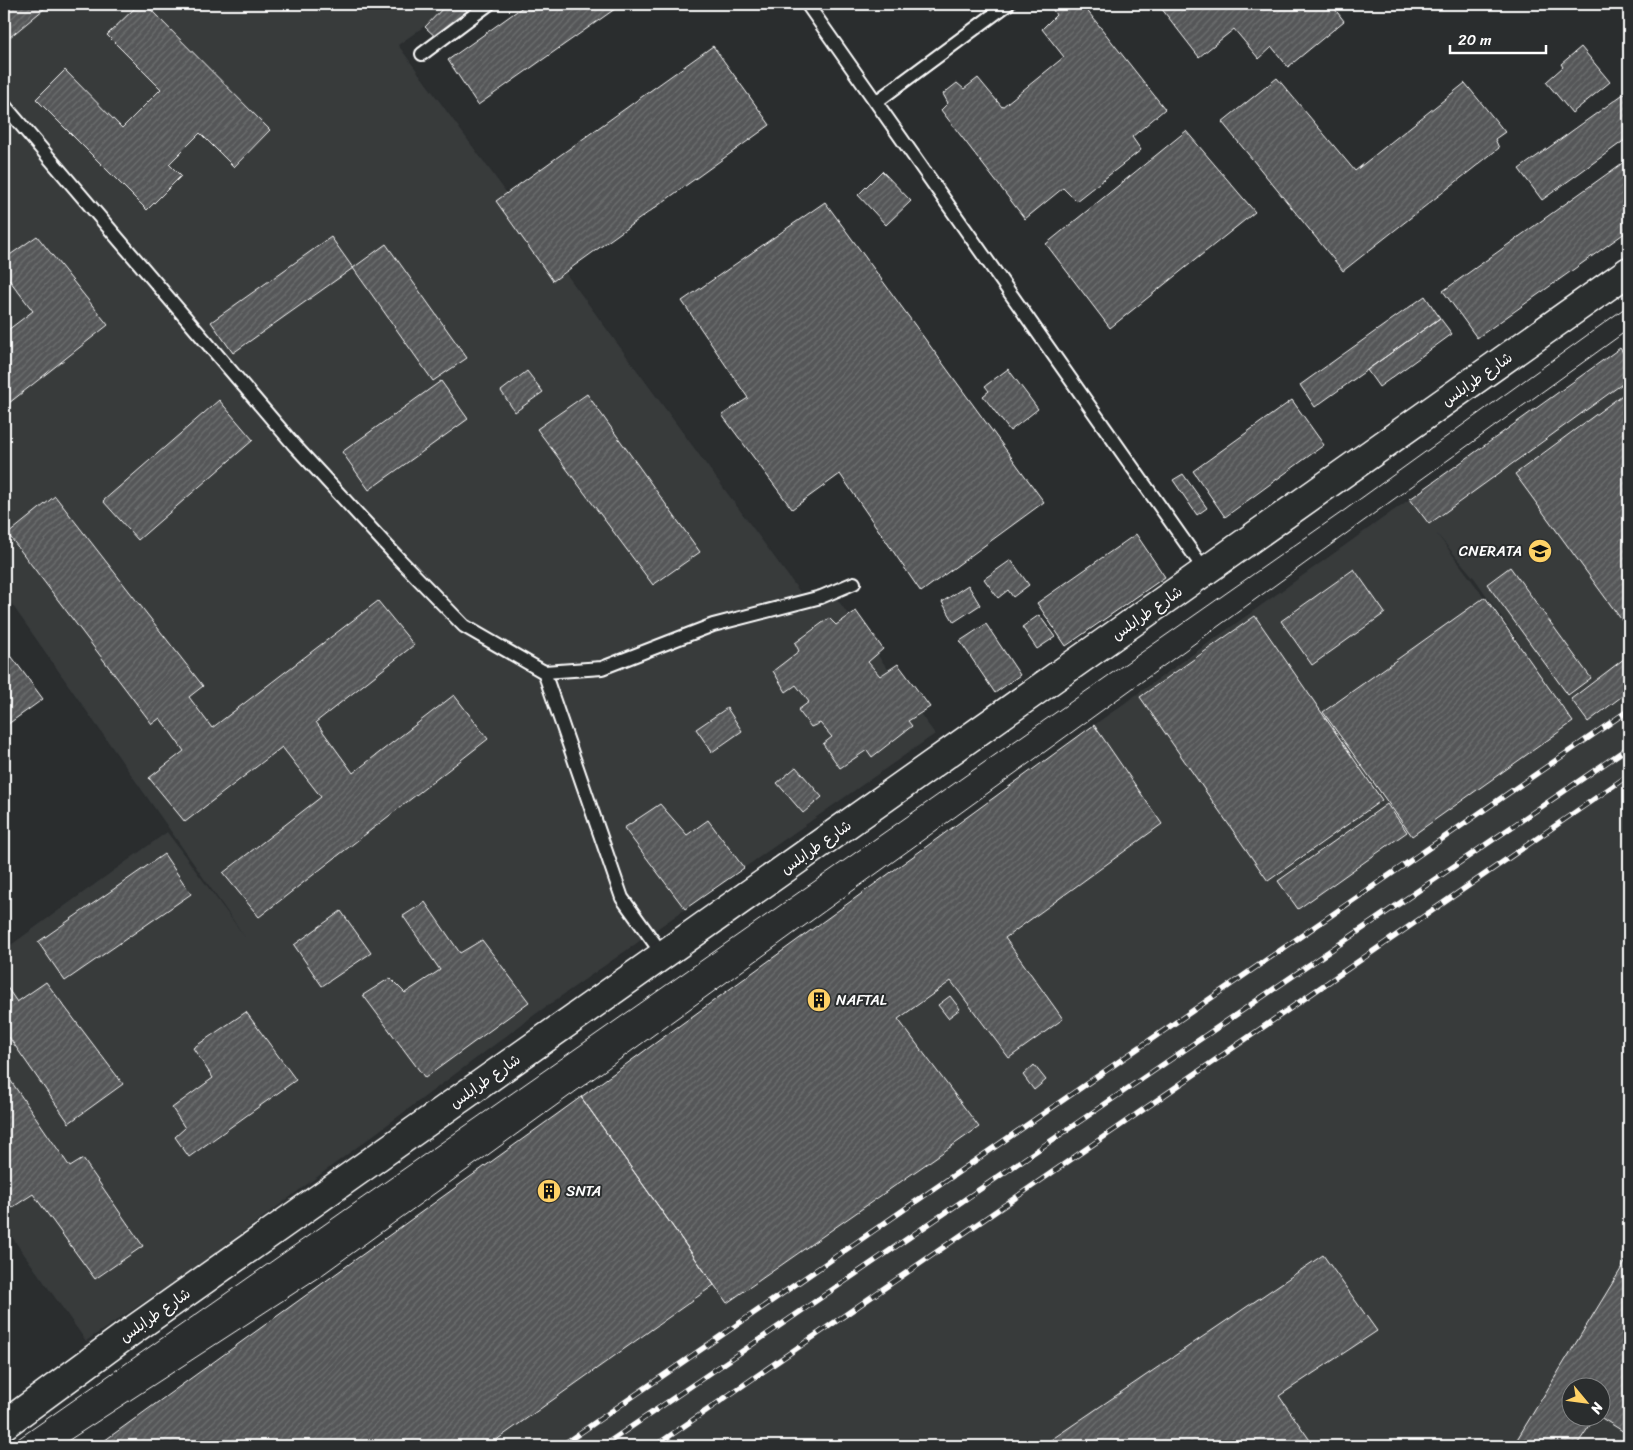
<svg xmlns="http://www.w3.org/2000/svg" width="1633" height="1450" viewBox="0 0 1633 1450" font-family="Sriracha,'Playpen Sans Arabic',sans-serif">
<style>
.built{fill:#373a3b;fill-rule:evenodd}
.building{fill:url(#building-hatch);stroke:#fff}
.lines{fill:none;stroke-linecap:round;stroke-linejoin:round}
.lane-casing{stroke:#fff;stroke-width:16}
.secondary-casing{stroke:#fff;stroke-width:31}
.lane{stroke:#2a2d2e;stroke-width:12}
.secondary{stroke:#2a2d2e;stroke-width:28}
.tram{stroke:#fff;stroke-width:1}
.rail-casing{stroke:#fff;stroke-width:5.5}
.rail{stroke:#2a2d2e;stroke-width:4;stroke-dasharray:11;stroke-linecap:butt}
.labels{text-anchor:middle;stroke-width:4;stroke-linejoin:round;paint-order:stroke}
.street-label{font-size:15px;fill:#fff;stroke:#2a2d2e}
.poi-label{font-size:15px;fill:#fff;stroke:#2a2d2e;text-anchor:start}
</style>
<defs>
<pattern id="building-hatch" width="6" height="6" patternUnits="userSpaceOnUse" patternTransform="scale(1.25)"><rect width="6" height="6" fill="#555758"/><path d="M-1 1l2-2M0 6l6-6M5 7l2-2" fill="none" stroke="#6e7071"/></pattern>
</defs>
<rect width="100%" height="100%" fill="#2a2d2e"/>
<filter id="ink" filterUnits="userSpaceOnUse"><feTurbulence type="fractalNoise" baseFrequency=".02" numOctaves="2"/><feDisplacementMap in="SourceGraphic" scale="10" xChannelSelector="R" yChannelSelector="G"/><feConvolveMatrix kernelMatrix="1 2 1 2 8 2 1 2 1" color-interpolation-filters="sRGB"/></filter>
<g filter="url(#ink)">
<!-- built -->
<path class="built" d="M 4,4 L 451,4 L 453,6 L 398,45 L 808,603 L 829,588 L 935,734 L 537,1013 L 195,1268 L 86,1341 L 4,1226 L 4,950 L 167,832 L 245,937 L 6,596 L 4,597 Z
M 1629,342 L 1629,1446 L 97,1446 L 1094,725 ZM 1437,534 L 1475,579 L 1526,653 ZM 1570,1388 L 1600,1388 L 1600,1418 L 1570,1418 Z"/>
<!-- building -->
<path class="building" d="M 4,4 L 50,4 L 4,42 Z
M 139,4 L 145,4 L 270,130 L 234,167 L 200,133 L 169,164 L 181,176 L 147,210 L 36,99 L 65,70 L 122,128 L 161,89 L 107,35 Z
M 447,4 L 460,4 L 467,11 L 439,40 L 425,27 Z
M 527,4 L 622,4 L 478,105 L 448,60 Z
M 923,4 L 940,4 L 928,12 Z
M 1052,4 L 1082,4 L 1165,109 L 1132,137 L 1141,150 L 1076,201 L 1063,188 L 1025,219 L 941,110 L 948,103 L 943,94 L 957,83 L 964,89 L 978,78 L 1002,107 L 1064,57 L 1042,29 L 1056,15 L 1050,5 Z
M 1158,4 L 1331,4 L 1344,21 L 1288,67 L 1272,47 L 1259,59 L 1234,29 L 1199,57 Z
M 713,46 L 770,125 L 553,281 L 496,201 Z
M 1581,47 L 1610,82 L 1572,113 L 1546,82 L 1563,67 L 1561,64 Z
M 1277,78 L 1355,171 L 1465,83 L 1505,132 L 1495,139 L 1499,148 L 1343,271 L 1222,122 Z
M 1629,90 L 1629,137 L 1542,200 L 1519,169 Z
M 1186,131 L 1255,212 L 1110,328 L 1046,244 Z
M 1628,159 L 1629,230 L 1477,338 L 1443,291 Z
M 882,171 L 911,201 L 886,225 L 858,195 Z
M 825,202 L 1044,502 L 921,592 L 840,474 L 792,509 L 722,415 L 748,398 L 682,301 Z
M 37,236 L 108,325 L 4,407 L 4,333 L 33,311 L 4,273 L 4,259 Z
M 331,237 L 353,268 L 233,353 L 211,322 Z
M 386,244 L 467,358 L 433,381 L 353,268 Z
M 1425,296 L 1440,318 L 1315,407 L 1300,385 Z
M 1440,318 L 1452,334 L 1379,387 L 1367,370 Z
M 1620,348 L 1629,361 L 1629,379 L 1429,524 L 1410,499 Z
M 1008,369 L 1038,409 L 1010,431 L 983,396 L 989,391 L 985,386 Z
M 527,371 L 543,392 L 515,412 L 501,391 Z
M 441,381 L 468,419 L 369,490 L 342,452 Z
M 1629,390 L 1629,630 L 1515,474 Z
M 587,394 L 700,552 L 653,585 L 537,429 Z
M 219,400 L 253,440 L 138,540 L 103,501 Z
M 1292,400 L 1324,445 L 1225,517 L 1193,471 Z
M 1183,474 L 1207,508 L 1197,515 L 1173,480 Z
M 55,496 L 203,686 L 189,697 L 212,728 L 378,601 L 414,645 L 316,722 L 353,773 L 454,695 L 488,739 L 259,917 L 223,873 L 321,797 L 282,747 L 185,822 L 149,778 L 184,751 L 160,718 L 152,724 L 8,534 Z
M 1136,534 L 1165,577 L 1066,646 L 1037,603 Z
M 1011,560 L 1029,585 L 1013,597 L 1008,590 L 998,598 L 984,579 Z
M 1510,567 L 1591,678 L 1568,695 L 1487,584 Z
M 1354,569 L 1385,613 L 1312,665 L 1281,621 Z
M 968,585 L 980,605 L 954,622 L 942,602 Z
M 1485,597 L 1573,722 L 1412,836 L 1323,712 Z
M 856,611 L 883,649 L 868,662 L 880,676 L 898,664 L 930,707 L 908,721 L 912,726 L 872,757 L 867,750 L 840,768 L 823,744 L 832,737 L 820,723 L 811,727 L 798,710 L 809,702 L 796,685 L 786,692 L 773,671 L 799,651 L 795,643 L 829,618 L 836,625 Z
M 1039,615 L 1055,637 L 1037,649 L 1022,627 Z
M 1255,616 L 1382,800 L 1268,881 L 1140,697 Z
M 986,624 L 1020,675 L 995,693 L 960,641 Z
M 1629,655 L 1629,691 L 1588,722 L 1571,699 Z
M 12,657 L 43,699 L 4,727 L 4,662 Z
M 727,708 L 742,731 L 712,752 L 696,729 Z
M 1094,725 L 1162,824 L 1005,938 L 1063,1019 L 1009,1058 L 951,981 L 898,1019 L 979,1127 L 727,1303 L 581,1097 Z
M 796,767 L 822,797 L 803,813 L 777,783 Z
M 660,804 L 687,835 L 708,820 L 744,868 L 685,909 L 624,828 Z
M 1387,804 L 1407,832 L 1298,909 L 1278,881 Z
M 164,854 L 191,894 L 65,981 L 38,942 Z
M 425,902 L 460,953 L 482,940 L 529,1002 L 425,1078 L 363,995 L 390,978 L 405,993 L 440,970 L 403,916 Z
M 341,911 L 371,953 L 322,986 L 294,945 Z
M 46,982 L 123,1084 L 69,1123 L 4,1030 L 4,983 L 17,1002 Z
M 950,996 L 960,1009 L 948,1018 L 938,1005 Z
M 246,1012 L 296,1080 L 189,1157 L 175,1137 L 185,1128 L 172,1108 L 213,1078 L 193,1048 Z
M 1034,1065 L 1046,1080 L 1034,1090 L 1023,1075 Z
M 4,1071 L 70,1167 L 83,1159 L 143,1246 L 95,1279 L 33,1194 L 10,1209 L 4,1200 Z
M 581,1097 L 714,1285 L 488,1446 L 97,1446 Z
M 1323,1255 L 1377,1331 L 1279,1396 L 1314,1446 L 1042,1446 Z
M 1629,1256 L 1629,1435 L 1600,1417 L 1600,1388 L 1570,1388 L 1570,1418 L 1595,1418 L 1576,1446 L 1513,1446 Z"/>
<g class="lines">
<!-- lane casing -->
<g class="lane-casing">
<path id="lane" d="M 807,4 L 1206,572
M 422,54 L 489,4
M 876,102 L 1008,4
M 4,105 L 295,446 L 400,560 L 464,626 L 544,672 L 622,898 L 663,955
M 544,672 L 602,668 L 713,625 L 821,597 L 854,583"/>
</g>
<!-- secondary casing -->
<g class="secondary-casing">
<path id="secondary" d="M 4,1425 L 129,1333 L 1629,271"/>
</g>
<!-- lane -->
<use href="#lane" class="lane"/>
<!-- secondary -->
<use href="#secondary" class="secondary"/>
<!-- tram -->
<path class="tram" d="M 8,1446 L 1342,512 L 1629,305
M 60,1446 L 322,1275 L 1629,329"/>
<!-- rail casing -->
<g class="rail-casing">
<path id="rail" d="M 561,1446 L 1629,710
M 603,1446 L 1629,747
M 655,1446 L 1629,775"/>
</g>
<!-- rail -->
<use href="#rail" class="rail"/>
</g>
</g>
<!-- icons -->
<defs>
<g id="university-disc" transform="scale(1.25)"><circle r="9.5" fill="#ffd166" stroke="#2a2d2e"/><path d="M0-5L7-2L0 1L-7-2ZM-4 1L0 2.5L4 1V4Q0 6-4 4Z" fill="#111"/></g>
<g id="building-disc" transform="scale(1.25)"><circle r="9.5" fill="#ffd166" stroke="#2a2d2e"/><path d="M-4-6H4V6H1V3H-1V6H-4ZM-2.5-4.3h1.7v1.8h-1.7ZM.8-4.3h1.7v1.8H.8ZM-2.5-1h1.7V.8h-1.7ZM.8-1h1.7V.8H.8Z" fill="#111"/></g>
</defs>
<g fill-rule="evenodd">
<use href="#university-disc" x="1540" y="551"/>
<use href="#building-disc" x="819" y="1000"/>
<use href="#building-disc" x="549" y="1191"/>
</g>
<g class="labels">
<!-- street labels -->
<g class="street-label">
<text transform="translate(1477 379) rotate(-35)" y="5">شارع طرابلس</text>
<text transform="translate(1147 613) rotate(-35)" y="5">شارع طرابلس</text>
<text transform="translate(816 847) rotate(-35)" y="5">شارع طرابلس</text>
<text transform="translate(485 1081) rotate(-35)" y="5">شارع طرابلس</text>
<text transform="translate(155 1315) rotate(-35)" y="5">شارع طرابلس</text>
</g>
<!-- poi labels -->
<g class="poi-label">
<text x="1522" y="556" text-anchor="end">CNERATA</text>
<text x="836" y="1005">NAFTAL</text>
<text x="566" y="1196">SNTA</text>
</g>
</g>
<!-- margin -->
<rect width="1633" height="1450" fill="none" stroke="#2a2d2e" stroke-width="20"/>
<rect x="10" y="10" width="1613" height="1430" fill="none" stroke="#fff" stroke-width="2" filter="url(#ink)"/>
<!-- north arrow -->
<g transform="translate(1586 1402) rotate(119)"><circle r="24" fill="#2a2d2e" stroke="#7f8182"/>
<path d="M0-4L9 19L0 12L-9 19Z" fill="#ffd166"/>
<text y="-8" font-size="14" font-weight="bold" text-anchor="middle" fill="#ffffff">N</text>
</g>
<!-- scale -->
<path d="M1450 45v8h96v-8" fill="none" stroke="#ffffff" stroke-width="2.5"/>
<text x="1458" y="45" font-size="15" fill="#ffffff" stroke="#2a2d2e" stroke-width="4" paint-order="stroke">20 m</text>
</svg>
